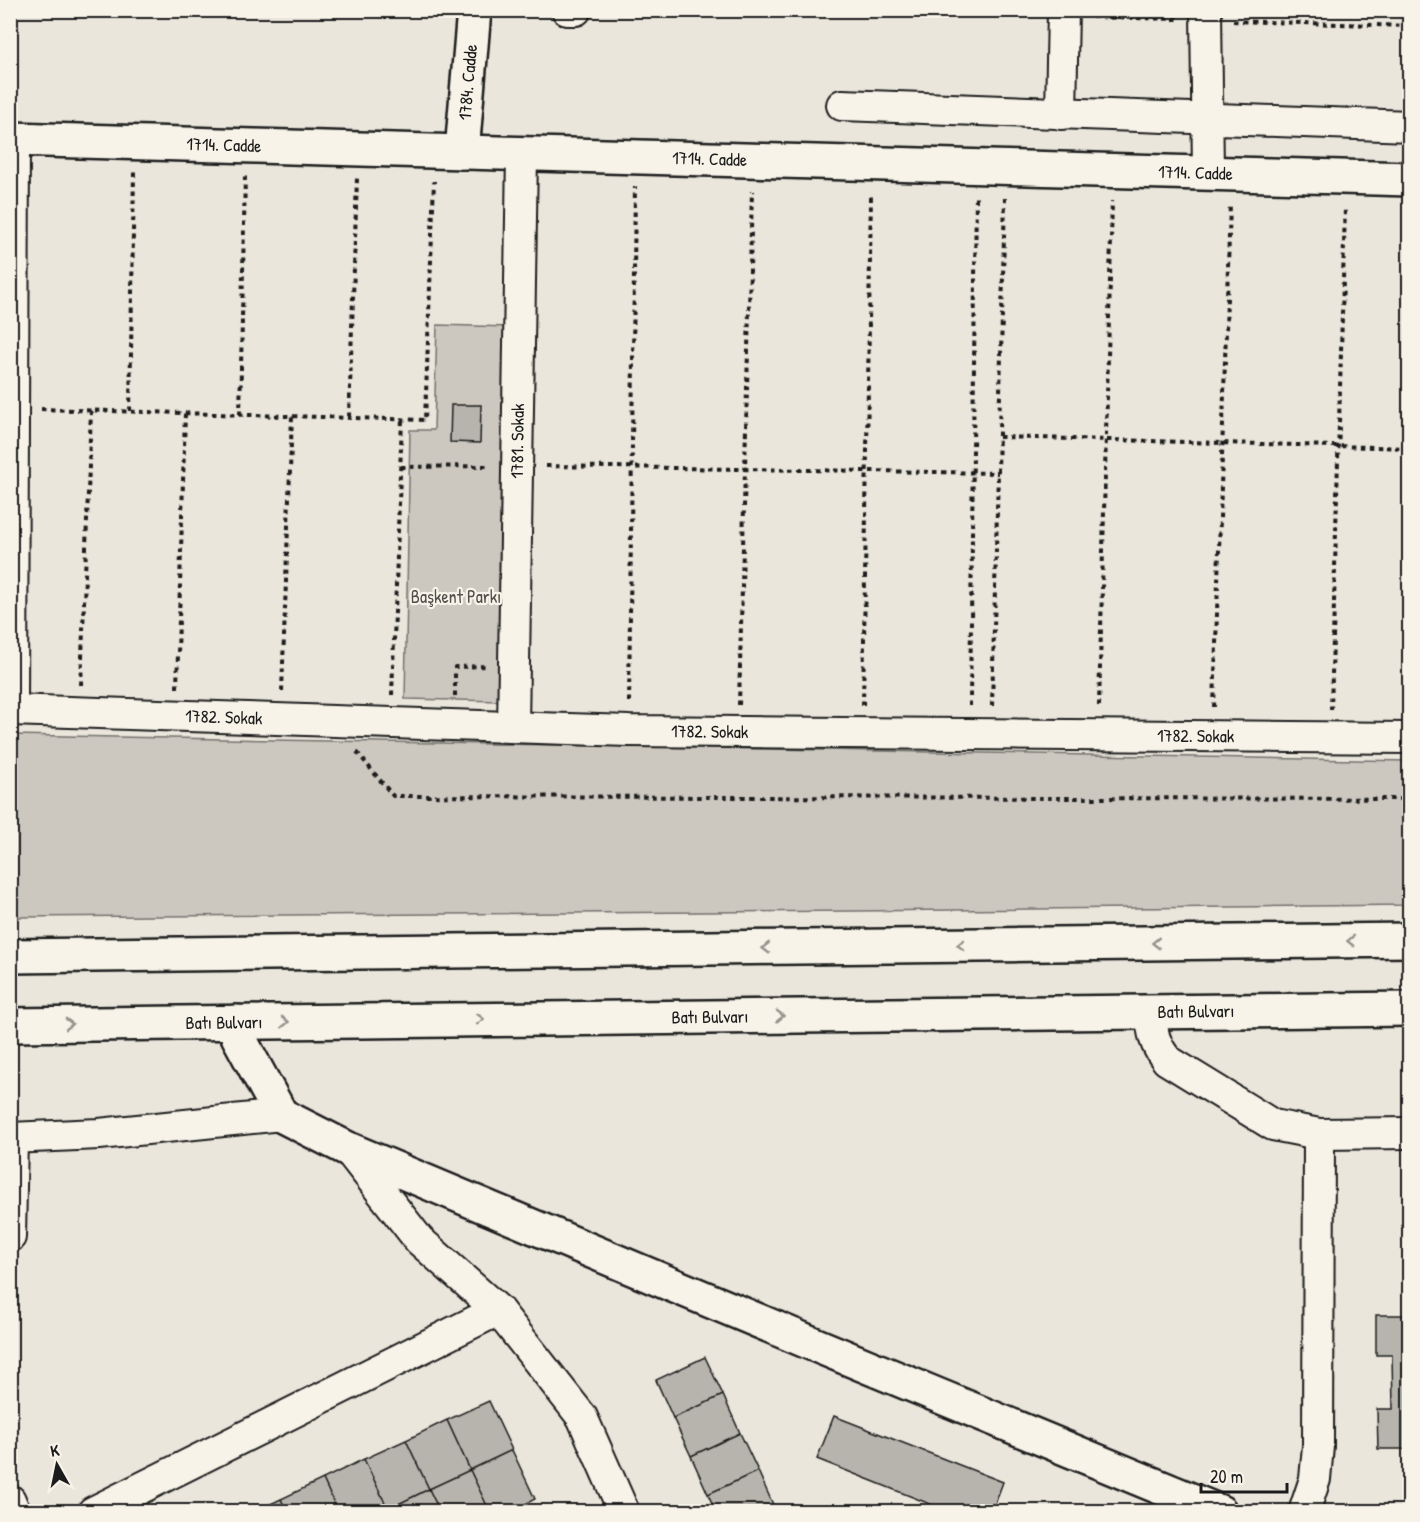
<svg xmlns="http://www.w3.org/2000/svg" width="1420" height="1522" viewBox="0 0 1420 1522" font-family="'Patrick Hand',sans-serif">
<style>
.green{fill:#ccc8c0;stroke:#74726e;stroke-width:1.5}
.building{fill:#b6b4ac;stroke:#1c1c1c;stroke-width:1.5}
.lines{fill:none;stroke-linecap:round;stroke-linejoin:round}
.street-casing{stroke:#1c1c1c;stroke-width:34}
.secondary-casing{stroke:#1c1c1c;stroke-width:38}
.primary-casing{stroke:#1c1c1c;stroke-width:38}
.path{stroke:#1c1c1c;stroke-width:4;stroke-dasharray:4.5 4.5;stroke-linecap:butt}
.street{stroke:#f7f3e8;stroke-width:30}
.secondary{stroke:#f7f3e8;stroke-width:33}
.primary{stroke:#f7f3e8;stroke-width:33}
.oneway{stroke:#94928c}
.labels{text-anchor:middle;stroke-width:4.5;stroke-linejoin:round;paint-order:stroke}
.street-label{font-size:18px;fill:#1c1c1c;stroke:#f7f3e8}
.park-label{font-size:18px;fill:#51504d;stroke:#f7f3e8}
</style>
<rect width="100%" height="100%" fill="#eae6dc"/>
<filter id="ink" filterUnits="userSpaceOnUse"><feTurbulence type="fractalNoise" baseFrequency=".0167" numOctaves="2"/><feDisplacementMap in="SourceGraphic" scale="12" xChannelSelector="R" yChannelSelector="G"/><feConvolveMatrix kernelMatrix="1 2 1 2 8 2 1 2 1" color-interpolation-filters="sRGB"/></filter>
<g filter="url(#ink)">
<!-- green -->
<path class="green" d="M 437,325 L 510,327 L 503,701 L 405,699 L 410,430 L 434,430 Z
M 11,735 L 1409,761 L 1409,905 L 855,911 L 11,917 Z"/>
<!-- building -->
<path class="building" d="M 451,405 L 481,405 L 480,443 L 450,442 Z
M 1376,1315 L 1410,1315 L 1410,1449 L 1378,1449 L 1377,1409 L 1393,1409 L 1392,1355 L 1376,1355 Z
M 705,1357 L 723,1395 L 673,1418 L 656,1380 Z
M 723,1395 L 740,1433 L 691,1456 L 673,1418 Z
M 489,1401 L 512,1450 L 470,1470 L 447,1420 Z
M 834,1416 L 1003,1482 L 992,1512 L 950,1512 L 817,1459 Z
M 447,1420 L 470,1470 L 429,1489 L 406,1440 Z
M 740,1433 L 758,1471 L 708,1494 L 691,1456 Z
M 406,1440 L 429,1489 L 388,1509 L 364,1459 Z
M 512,1450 L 535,1499 L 510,1512 L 490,1512 L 470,1470 Z
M 364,1459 L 388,1509 L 382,1512 L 338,1512 L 323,1479 Z
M 470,1470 L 490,1512 L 440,1512 L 429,1489 Z
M 758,1471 L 775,1509 L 771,1512 L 716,1512 L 708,1494 Z
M 323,1479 L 338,1512 L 287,1512 L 281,1499 Z
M 429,1489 L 440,1512 L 389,1512 L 388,1509 Z
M 281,1499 L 287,1512 L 254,1512 Z"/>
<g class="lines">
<!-- street casing -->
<g class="street-casing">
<g id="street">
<path d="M 567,10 L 576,10"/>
<path d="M 1206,10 L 1208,173"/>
<path d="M 842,105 L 1410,126"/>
<path d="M 1061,114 L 1063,10"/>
<path id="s1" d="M 10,710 L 629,731 L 1410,738"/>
<path d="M 12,710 L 14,139"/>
<path id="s2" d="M 513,727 L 522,154"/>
<path d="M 1151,1012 C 1152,1032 1154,1044 1167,1060 L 1273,1125 L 1319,1134 L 1410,1133"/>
<path d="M 10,1138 L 99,1134 L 281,1115"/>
<path d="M 348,1149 L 419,1240 L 498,1310 L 582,1417 L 624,1512"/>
<path d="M 10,1237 L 12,1138"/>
<path d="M 10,1500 L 15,1512"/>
<path d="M 93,1512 L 498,1310"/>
<path d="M 1304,1512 L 1315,1479 L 1318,1446 L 1319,1134"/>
</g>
</g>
<!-- secondary casing -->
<g class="secondary-casing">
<g id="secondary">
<path id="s3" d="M 10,139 L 1410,179"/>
<path id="s4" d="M 462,152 L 474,10"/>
<path d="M 236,1022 L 238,1036 L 281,1115 L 348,1149 L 823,1348 L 1220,1512"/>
</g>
</g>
<!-- primary casing -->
<g class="primary-casing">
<g id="primary">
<path d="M 10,956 L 1410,940"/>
<path id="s5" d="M 10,1025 L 1410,1009"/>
</g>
</g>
<!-- path -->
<path class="path" d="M 868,10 L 1034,15
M 1092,17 L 1178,19
M 1233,21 L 1410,26
M 41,409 L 425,420 L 434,181
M 130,411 L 134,172
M 240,415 L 245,175
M 349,417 L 357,178
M 999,437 L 1410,448
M 546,466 L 998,473
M 401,467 L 487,466 L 487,469
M 81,685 L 91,410
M 177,688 L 185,413
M 282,691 L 292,416
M 392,695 L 402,419
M 455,696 L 455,667 L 486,666
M 629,702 L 635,187
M 739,705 L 752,191
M 863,705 L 871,194
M 970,706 L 976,195
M 992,706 L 1005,198
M 1099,706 L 1112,201
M 1214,707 L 1230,204
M 1331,710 L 1345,208
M 357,752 L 393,796 L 1410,799"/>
<!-- street -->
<use href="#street" class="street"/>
<!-- secondary -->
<use href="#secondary" class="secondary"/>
<!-- primary -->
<use href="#primary" class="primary"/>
</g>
<!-- one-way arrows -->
<defs><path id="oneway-chevron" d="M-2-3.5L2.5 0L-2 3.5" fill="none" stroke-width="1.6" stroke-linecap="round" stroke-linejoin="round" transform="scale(1.5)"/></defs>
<g class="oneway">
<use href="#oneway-chevron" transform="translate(1351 941) rotate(179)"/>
<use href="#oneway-chevron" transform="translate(1156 943) rotate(179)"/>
<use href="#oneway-chevron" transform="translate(961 945) rotate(179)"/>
<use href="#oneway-chevron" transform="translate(766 948) rotate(179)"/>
<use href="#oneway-chevron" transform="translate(780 1016) rotate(-1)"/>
<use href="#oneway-chevron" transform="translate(480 1019) rotate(-1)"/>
<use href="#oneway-chevron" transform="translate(285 1022) rotate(-1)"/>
<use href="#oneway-chevron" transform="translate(69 1024) rotate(-1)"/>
</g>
</g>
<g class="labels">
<!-- street labels -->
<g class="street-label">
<text dy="6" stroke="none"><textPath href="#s4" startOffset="70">1784. Cadde</textPath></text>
<text dy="6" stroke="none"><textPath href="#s3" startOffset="214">1714. Cadde</textPath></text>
<text dy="6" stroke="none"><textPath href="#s3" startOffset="700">1714. Cadde</textPath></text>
<text dy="6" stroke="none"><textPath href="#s3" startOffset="1186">1714. Cadde</textPath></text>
<text dy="6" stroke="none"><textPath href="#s2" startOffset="286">1781. Sokak</textPath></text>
<text dy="6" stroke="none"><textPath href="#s1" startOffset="214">1782. Sokak</textPath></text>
<text dy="6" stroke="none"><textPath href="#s1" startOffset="700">1782. Sokak</textPath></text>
<text dy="6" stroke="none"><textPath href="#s1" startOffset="1186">1782. Sokak</textPath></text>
<text dy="6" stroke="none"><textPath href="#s5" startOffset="1186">Batı Bulvarı</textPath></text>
<text dy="6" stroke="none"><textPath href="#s5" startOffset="700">Batı Bulvarı</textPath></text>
<text dy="6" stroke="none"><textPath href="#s5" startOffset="214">Batı Bulvarı</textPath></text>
</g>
<!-- park labels -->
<g class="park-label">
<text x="456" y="603">Başkent Parkı</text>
</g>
</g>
<!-- margin -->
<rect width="1420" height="1522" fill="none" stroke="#f7f3e8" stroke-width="36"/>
<rect x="18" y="18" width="1384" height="1486" fill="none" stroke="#1c1c1c" stroke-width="2" filter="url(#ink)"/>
<!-- north arrow -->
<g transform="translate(57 1465) rotate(351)" stroke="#f7f3e8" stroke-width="4.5" paint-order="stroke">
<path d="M0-4.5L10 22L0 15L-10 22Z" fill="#1c1c1c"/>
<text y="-9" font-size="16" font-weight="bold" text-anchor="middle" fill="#1c1c1c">K</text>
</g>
<!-- scale -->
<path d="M1201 1483v9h86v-9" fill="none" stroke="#1c1c1c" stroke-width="3"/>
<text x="1210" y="1483" font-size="18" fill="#1c1c1c" stroke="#f7f3e8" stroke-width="4.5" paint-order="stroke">20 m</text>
</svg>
